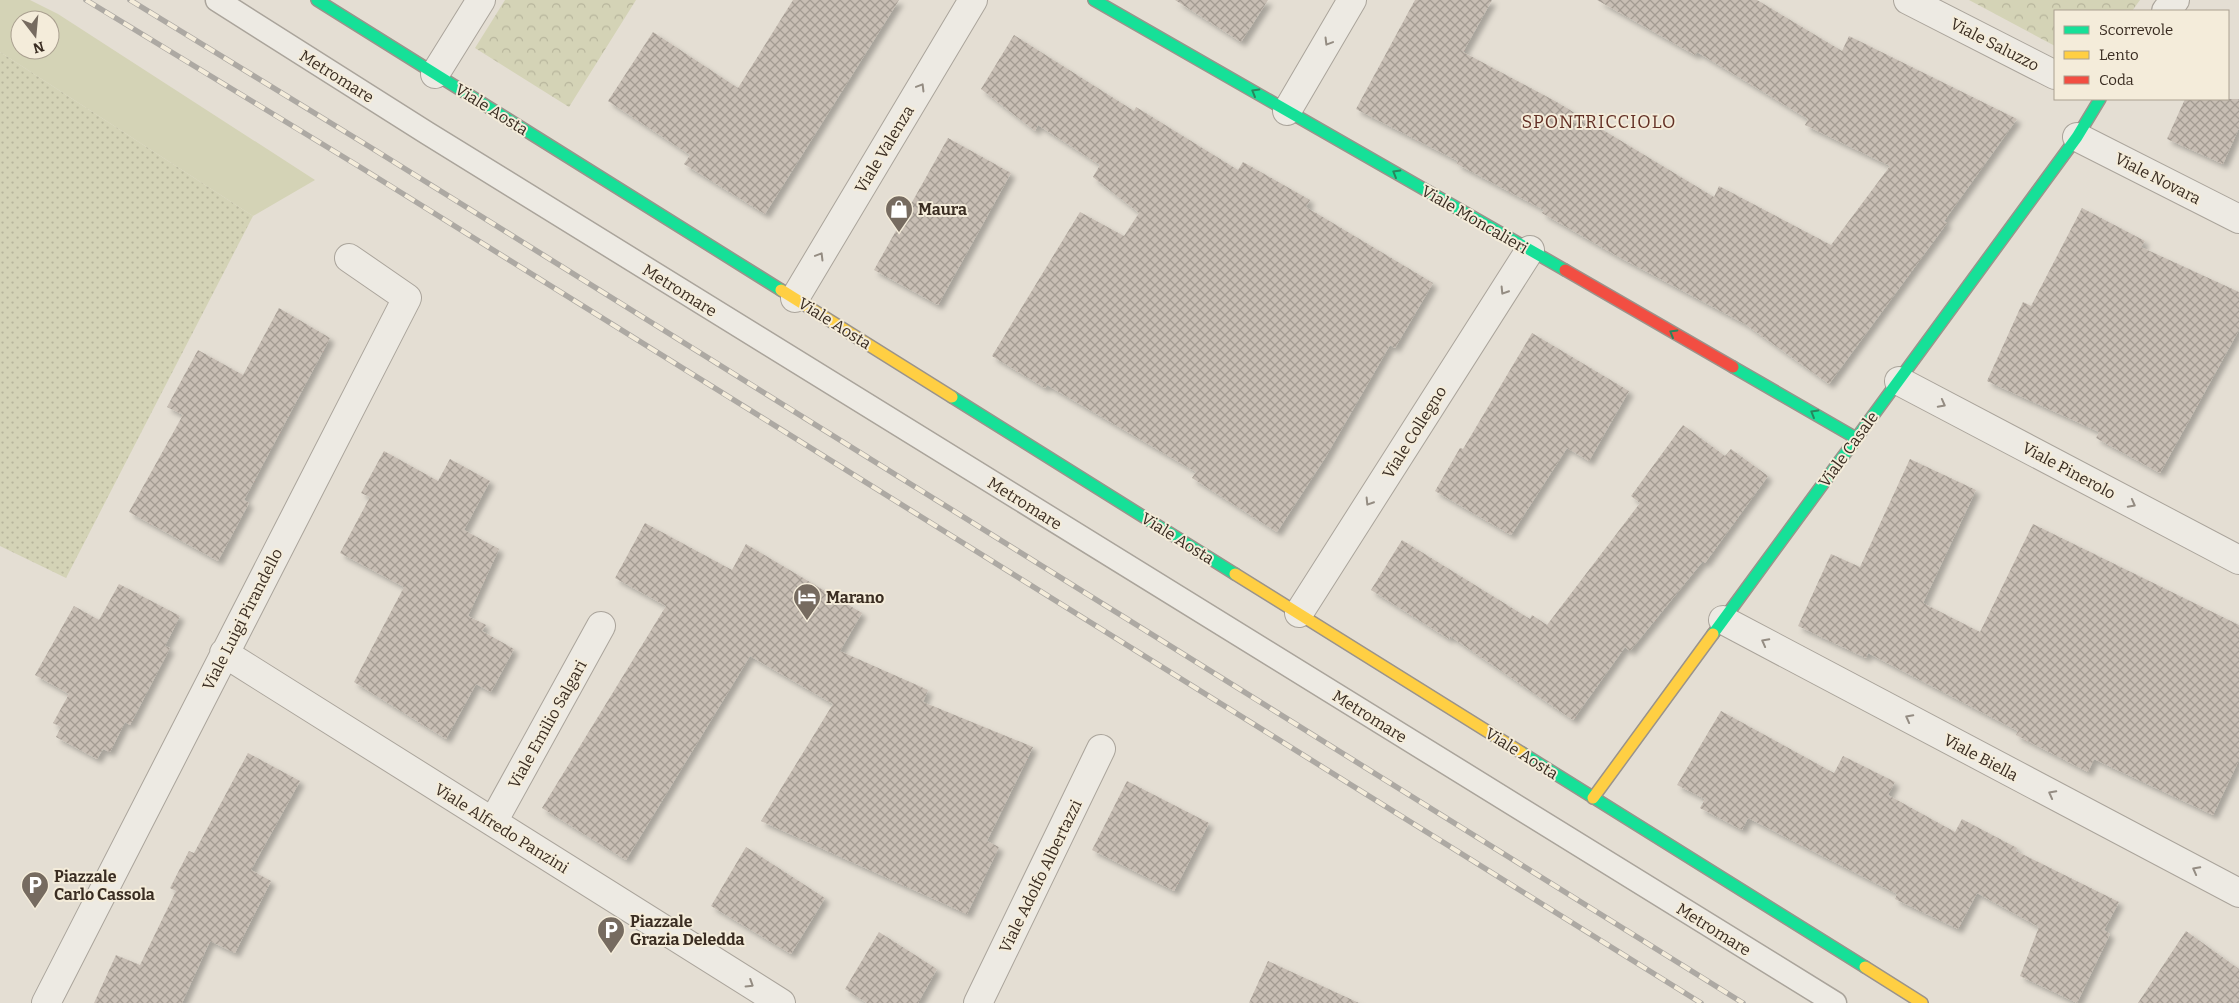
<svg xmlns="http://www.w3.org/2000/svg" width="2239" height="1003" viewBox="0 0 2239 1003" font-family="Bitter,serif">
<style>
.grass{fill:#d4d3b6;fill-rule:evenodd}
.park{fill:url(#park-crowns)}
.garden{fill:url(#garden-dots)}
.building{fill:url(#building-cross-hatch);filter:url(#shadow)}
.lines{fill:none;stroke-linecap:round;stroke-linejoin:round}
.lane-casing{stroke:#aaa49b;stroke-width:25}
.street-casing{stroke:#aaa49b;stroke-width:30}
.fast-casing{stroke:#9a938b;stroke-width:14}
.slow-casing{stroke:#9a938b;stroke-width:14}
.jam-casing{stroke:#9a938b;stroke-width:14}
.lane{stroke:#edeae3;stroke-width:22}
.street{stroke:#edeae3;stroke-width:28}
.fast{stroke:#16e098;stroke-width:11}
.slow{stroke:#ffcf43;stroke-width:11}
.jam{stroke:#f24e42;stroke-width:11}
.rail-casing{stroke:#ada9a3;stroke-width:5.5}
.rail{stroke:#f4ecda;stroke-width:4;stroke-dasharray:11;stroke-linecap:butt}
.oneway{stroke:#948c82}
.oneway2{stroke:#28865d}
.labels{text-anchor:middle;stroke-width:4;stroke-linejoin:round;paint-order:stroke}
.street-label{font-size:16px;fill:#3a2d22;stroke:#f4ecda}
.poi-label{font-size:16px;font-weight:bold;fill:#3a2d22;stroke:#f4ecda;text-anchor:start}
.neighbourhood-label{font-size:18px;letter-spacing:1px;fill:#633025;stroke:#f4ecda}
</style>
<defs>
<pattern id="park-crowns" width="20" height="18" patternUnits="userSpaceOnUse" patternTransform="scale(1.25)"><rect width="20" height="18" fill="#d4d3b6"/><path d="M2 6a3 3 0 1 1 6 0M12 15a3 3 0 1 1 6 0" fill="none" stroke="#b7b59c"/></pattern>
<pattern id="garden-dots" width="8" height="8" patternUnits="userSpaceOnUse" patternTransform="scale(1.25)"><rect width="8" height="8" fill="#d4d3b6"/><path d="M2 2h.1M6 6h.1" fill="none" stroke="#b7b59c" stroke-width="1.8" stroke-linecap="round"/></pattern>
<pattern id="building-cross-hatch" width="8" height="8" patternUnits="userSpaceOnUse" patternTransform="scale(1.25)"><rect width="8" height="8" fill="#c8beb4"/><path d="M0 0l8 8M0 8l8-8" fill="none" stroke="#a39b92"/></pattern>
<filter id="shadow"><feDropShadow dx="4.5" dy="4.5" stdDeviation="2.5" flood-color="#0004"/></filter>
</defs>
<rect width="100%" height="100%" fill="#e4ded3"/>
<!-- grass -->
<path class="grass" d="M 0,0 L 30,0 L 58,14 L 315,180 L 253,216 L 0,52 ZM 20,20 L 50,20 L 50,50 L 20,50 Z"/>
<!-- park -->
<path class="park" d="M 505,0 L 636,0 L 569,107 L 475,48 Z
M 1969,0 L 2140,0 L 2132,11 L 2055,11 L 2055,46 Z"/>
<!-- garden -->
<path class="garden" d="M 0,52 L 253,216 L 66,578 L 0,546 Z"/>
<!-- building -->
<path class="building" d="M 793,0 L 899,0 L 765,214 L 684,164 L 690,155 L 608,101 L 653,32 L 738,88 Z
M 1175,0 L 1268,0 L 1241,42 Z
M 1415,0 L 1492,0 L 1463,52 L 1555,101 L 1714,197 L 1719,186 L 1831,245 L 1890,166 L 1805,125 L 1808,119 L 1697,52 L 1695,55 L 1597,0 L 1757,0 L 1842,51 L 1849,36 L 2017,119 L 1944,221 L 1947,223 L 1829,384 L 1745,324 L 1617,256 L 1542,213 L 1544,210 L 1457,164 L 1458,161 L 1356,109 Z
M 1014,35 L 1134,111 L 1136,107 L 1238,170 L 1243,162 L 1310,200 L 1306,207 L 1433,283 L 1395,348 L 1390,345 L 1325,458 L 1277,532 L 1192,478 L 1196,472 L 1047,385 L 1045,388 L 992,356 L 1080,212 L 1124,236 L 1139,213 L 1093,177 L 1100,165 L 1038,125 L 1035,131 L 981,89 Z
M 2185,99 L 2239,99 L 2239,128 L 2223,164 L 2167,139 Z
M 948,138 L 1011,173 L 938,305 L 874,270 Z
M 2082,208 L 2145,241 L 2141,247 L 2239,292 L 2239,330 L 2160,473 L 2096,438 L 2099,432 L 1987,381 L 2023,302 L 2031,306 Z
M 279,308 L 330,338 L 244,500 L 249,503 L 218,561 L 129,512 L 183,415 L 167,407 L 198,350 L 243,375 Z
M 1532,333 L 1629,391 L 1589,461 L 1567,448 L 1511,535 L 1435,491 L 1460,448 L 1463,449 Z
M 1683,425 L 1725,456 L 1731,449 L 1768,476 L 1705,563 L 1703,561 L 1630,651 L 1625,647 L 1573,720 L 1450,636 L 1449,639 L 1371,590 L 1402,540 L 1530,619 L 1532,615 L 1547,625 L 1640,503 L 1631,496 Z
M 384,451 L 438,481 L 450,459 L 490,481 L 464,530 L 499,549 L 468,616 L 486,625 L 482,631 L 514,649 L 491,692 L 476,684 L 446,739 L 354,682 L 404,587 L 340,553 L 370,497 L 361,493 Z
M 1910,459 L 1976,490 L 1923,603 L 1980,632 L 2033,524 L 2239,625 L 2239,760 L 2213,815 L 2094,759 L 2088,772 L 2016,735 L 2018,731 L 1868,653 L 1866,658 L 1798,626 L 1831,554 L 1860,567 Z
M 645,523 L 732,570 L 746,544 L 862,613 L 840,651 L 928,690 L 923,702 L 1033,747 L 987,841 L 999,847 L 967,914 L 761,821 L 833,704 L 750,656 L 626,860 L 542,808 L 666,606 L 615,578 Z
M 119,584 L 180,616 L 165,646 L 170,648 L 130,725 L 125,722 L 110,752 L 103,749 L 97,759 L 56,737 L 61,727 L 53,723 L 69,694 L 35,675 L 74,606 L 99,620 Z
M 1721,711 L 1834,773 L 1843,756 L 1895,782 L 1888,795 L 1955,832 L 1962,819 L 2017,848 L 2016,851 L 2119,902 L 2104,930 L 2110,934 L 2077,1003 L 2020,976 L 2039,927 L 1977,893 L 1958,929 L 1895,899 L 1897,894 L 1748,818 L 1742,830 L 1700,808 L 1705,799 L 1677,785 Z
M 248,753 L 300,781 L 251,870 L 271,881 L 235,953 L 210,941 L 182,1003 L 94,1003 L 116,955 L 140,965 L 176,891 L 170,888 L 189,851 L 194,853 Z
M 1127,781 L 1209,823 L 1174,891 L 1092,850 Z
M 746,847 L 825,898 L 791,954 L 711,906 Z
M 2186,931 L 2239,969 L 2239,1003 L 2138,1003 Z
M 879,932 L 937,969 L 918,1003 L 867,1003 L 845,989 Z
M 1268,961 L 1359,1003 L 1249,1003 Z"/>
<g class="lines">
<!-- lane casing -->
<g class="lane-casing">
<path id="lane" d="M 217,0 L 427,133 L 1835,1003"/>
</g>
<!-- street casing -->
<g class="street-casing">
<path id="street" d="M 1908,0 L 2055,75
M 2166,11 L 2175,0
M 435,74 L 481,0
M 1287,111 L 1352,0
M 2077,137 L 2239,219
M 795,298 L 973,0
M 1899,381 L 2239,560
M 1299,613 L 1530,250
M 1723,620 L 2239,893
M 224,653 L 781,1003
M 493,822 L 601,626
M 46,1003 L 407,298 L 349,258
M 978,1003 L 1101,749"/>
</g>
<!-- fast casing -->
<g class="fast-casing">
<path id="fast" d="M 317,0 L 781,290
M 1094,0 L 1565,270
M 1733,367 L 1856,438
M 952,397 L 1235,574
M 1713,634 L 2077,137 L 2100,99
M 1522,753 L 1865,967"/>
</g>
<!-- slow casing -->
<g class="slow-casing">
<path id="slow" d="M 781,290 L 952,397
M 1235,574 L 1522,753
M 1593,798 L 1713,634
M 1865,967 L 1922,1003"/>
</g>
<!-- jam casing -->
<g class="jam-casing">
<path id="jam" d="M 1565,270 L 1733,367"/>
</g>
<!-- lane -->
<use href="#lane" class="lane"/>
<!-- street -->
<use href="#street" class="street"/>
<!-- fast -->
<use href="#fast" class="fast"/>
<!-- slow -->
<use href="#slow" class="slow"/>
<!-- jam -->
<use href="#jam" class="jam"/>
<!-- rail casing -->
<g class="rail-casing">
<path id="rail" d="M 86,0 L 360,167 L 1701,1003
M 130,0 L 370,147 L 1743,1003"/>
</g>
<!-- rail -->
<use href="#rail" class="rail"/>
</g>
<!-- one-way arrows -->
<defs><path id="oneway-chevron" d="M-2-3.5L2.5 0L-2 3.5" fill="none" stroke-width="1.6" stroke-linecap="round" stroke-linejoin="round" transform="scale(1.25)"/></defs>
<g class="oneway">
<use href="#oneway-chevron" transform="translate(1328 42) rotate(121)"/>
<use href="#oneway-chevron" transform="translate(921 87) rotate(-59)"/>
<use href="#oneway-chevron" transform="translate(820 256) rotate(-59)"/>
<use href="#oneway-chevron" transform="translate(1504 291) rotate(122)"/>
<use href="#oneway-chevron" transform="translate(1942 404) rotate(28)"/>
<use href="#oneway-chevron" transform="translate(1369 502) rotate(122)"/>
<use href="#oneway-chevron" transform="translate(2132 504) rotate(28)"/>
<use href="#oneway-chevron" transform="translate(1765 642) rotate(-152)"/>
<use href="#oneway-chevron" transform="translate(1909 718) rotate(-152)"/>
<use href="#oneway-chevron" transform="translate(2052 794) rotate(-152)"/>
<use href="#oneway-chevron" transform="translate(2196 870) rotate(-152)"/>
<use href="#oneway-chevron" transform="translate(750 984) rotate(32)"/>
</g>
<g class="oneway2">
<use href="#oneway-chevron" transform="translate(1255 92) rotate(-150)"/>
<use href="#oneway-chevron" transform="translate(1396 173) rotate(-150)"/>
<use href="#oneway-chevron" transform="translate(1673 333) rotate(-150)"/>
<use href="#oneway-chevron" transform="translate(1814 413) rotate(-150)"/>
</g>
<!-- icons -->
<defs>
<g id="shop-pin" transform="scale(1.4375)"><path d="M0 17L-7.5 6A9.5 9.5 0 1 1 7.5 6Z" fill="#766b60" stroke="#f4ecda"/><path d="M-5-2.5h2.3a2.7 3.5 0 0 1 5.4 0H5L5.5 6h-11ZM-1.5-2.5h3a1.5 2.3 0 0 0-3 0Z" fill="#fff"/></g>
<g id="hotel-pin" transform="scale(1.4375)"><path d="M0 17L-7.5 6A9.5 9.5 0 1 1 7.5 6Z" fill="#766b60" stroke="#f4ecda"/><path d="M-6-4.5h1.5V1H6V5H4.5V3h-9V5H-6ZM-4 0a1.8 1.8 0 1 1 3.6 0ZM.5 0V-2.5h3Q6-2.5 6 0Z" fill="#fff"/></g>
<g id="parking-pin" transform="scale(1.4375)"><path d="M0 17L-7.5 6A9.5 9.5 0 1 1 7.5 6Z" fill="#766b60" stroke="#f4ecda"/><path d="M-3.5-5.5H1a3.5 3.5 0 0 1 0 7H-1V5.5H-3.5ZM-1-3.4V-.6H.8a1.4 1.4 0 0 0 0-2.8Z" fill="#fff"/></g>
</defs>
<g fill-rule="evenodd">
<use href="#shop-pin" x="899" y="209"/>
<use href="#hotel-pin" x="807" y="597"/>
<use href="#parking-pin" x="35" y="885"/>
<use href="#parking-pin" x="611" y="930"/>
</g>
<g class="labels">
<!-- street labels -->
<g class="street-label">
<text transform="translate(1995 44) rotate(27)" y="6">Viale Saluzzo</text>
<text transform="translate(337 76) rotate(32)" y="6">Metromare</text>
<text transform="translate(492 109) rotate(32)" y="6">Viale Aosta</text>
<text transform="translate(884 149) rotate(-59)" y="6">Viale Valenza</text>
<text transform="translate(2158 178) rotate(27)" y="6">Viale Novara</text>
<text transform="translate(1475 219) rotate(30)" y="6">Viale Moncalieri</text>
<text transform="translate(680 290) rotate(32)" y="6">Metromare</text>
<text transform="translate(835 323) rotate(32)" y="6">Viale Aosta</text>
<text transform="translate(1414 432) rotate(-58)" y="6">Viale Collegno</text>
<text transform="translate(1848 449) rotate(-54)" y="6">Viale Casale</text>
<text transform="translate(2069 470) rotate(28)" y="6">Viale Pinerolo</text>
<text transform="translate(1025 503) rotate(32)" y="6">Metromare</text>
<text transform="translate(1178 538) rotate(32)" y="6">Viale Aosta</text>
<text transform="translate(242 619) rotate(-63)" y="6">Viale Luigi Pirandello</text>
<text transform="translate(1370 716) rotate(32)" y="6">Metromare</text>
<text transform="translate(547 724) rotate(-61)" y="6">Viale Emilio Salgari</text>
<text transform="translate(1522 753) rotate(32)" y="6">Viale Aosta</text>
<text transform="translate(1981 757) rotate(28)" y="6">Viale Biella</text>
<text transform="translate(502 828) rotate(32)" y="6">Viale Alfredo Panzini</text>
<text transform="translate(1040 876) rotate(-64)" y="6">Viale Adolfo Albertazzi</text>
<text transform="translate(1714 929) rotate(32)" y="6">Metromare</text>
</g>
<!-- poi labels -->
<g class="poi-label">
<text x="918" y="215">Maura</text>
<text x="826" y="603">Marano</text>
<text x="54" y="882">Piazzale<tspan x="54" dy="18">Carlo Cassola</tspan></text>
<text x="630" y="927">Piazzale<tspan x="630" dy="18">Grazia Deledda</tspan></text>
</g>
<!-- neighbourhood labels -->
<g class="neighbourhood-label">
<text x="1599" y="128">SPONTRICCIOLO</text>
</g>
</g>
<!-- legend -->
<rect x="2054" y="10" width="175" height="90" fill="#f4ecda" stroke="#aaa090"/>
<rect x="2064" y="26" width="25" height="8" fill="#16e098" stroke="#aaa090"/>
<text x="2099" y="35" font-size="15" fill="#3a2d22">Scorrevole</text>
<rect x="2064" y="51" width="25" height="8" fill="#ffcf43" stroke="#aaa090"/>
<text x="2099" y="60" font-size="15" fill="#3a2d22">Lento</text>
<rect x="2064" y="76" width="25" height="8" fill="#f24e42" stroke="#aaa090"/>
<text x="2099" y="85" font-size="15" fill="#3a2d22">Coda</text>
<!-- north arrow -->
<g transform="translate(35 35) rotate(164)"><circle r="24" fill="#f4ecda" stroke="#aaa090"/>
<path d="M0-4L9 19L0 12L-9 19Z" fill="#766b60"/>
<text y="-8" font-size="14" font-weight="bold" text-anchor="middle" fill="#3a2d22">N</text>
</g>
</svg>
